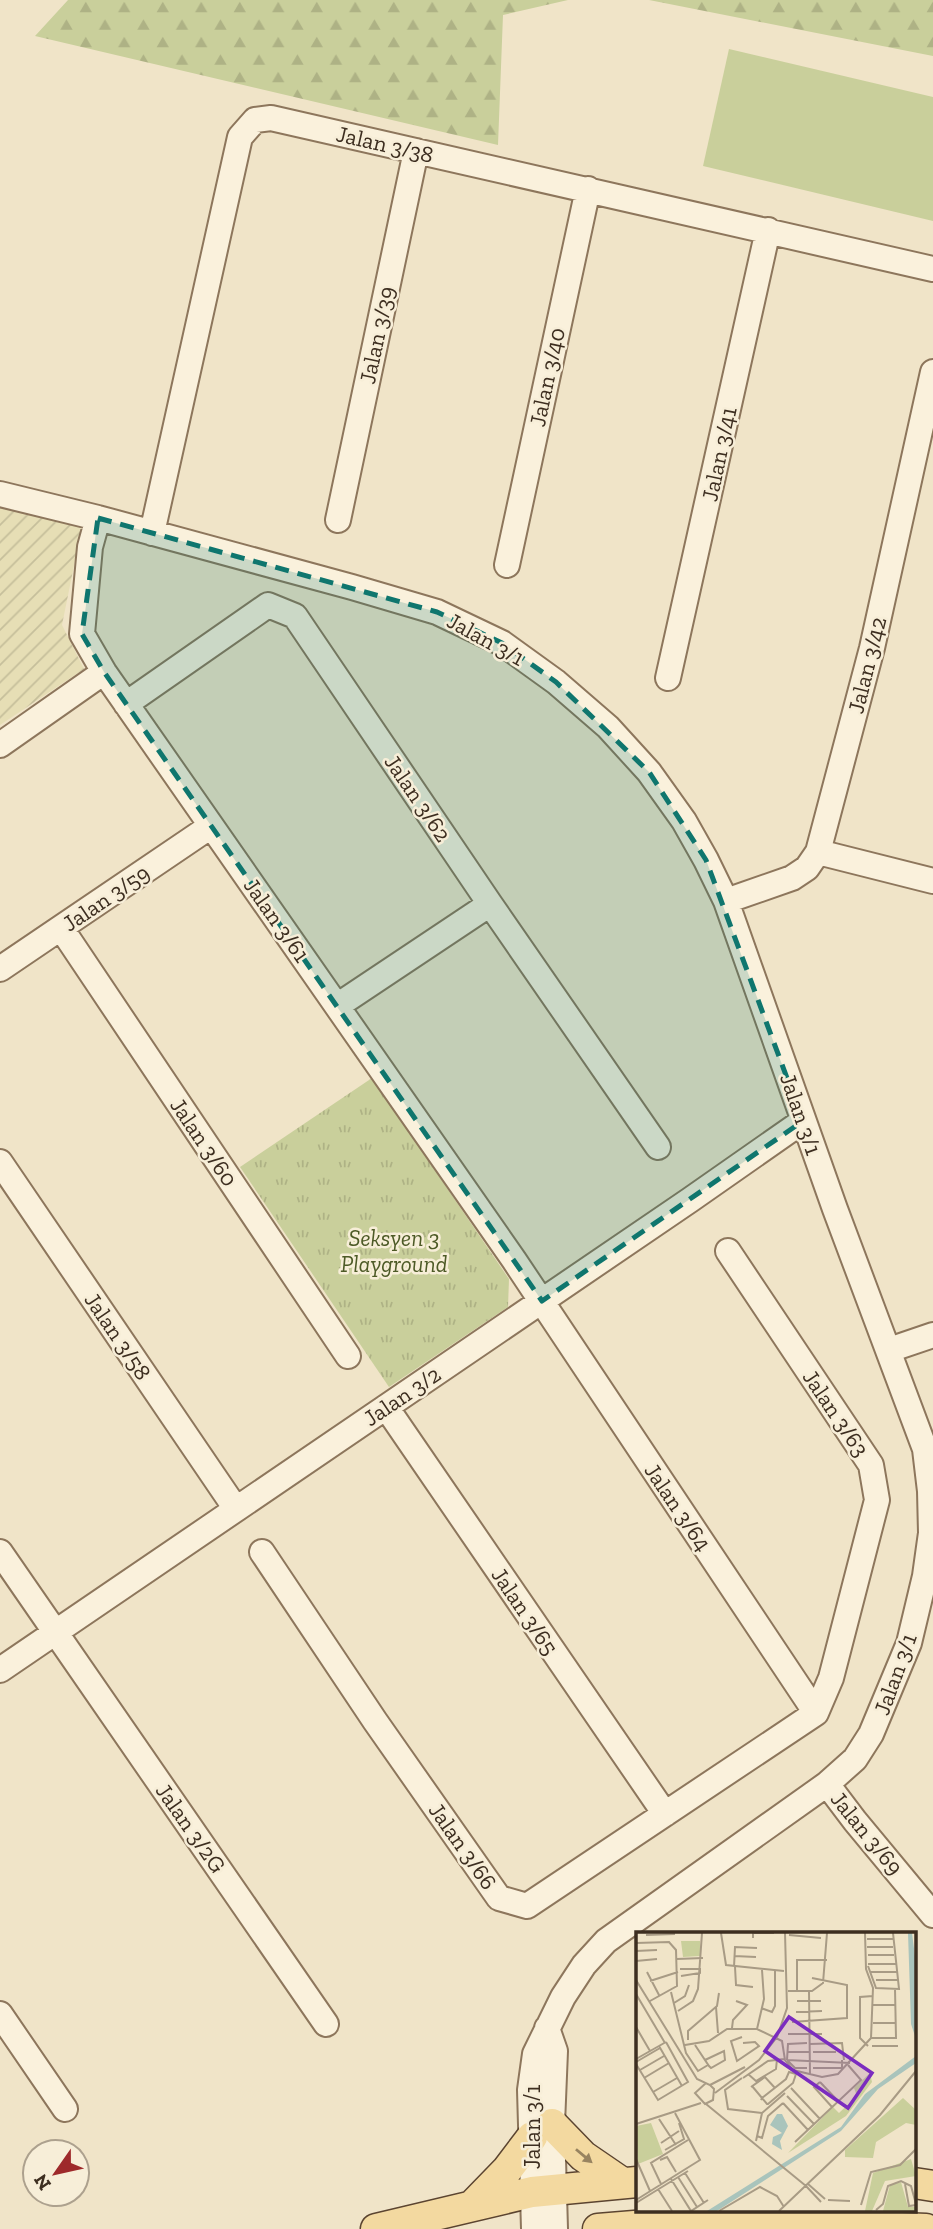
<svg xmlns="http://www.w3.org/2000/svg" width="933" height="2229" viewBox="0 0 933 2229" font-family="'Zilla Slab',serif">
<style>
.farmland{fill:url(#farmland-furrows)}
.green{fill:#c9cf9b}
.forest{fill:url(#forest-firs)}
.park{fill:url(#park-tufts)}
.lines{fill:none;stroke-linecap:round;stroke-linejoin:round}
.minor-casing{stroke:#8d765c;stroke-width:28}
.major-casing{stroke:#5b4430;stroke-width:33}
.minor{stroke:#faf1dc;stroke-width:24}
.major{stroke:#f3d9a0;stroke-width:30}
.oneway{fill:#988460}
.marked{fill:#0f766e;fill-opacity:0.2;stroke:#0f766e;stroke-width:5;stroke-dasharray:14 9;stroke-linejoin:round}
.labels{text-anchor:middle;stroke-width:5;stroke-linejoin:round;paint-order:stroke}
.street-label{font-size:23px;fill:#3d2e20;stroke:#f7eed8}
.park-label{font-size:23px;font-style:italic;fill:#4d5a26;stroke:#f7eed8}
.inset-road{fill:none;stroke:#a89b85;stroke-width:2}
.view{fill:#7b2cbf;fill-opacity:0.15;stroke:#7b2cbf;stroke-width:3.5}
.inset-edge{fill:none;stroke:#3d2e20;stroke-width:3.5}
</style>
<defs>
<pattern id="farmland-furrows" width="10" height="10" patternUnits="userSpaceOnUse" patternTransform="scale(1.75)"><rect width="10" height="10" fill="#e6deb5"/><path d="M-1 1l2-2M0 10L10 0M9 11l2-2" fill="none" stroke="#c6bf9b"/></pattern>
<pattern id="forest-firs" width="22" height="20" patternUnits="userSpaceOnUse" patternTransform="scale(1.75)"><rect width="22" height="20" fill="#c9cf9b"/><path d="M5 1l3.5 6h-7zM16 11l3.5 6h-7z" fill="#aeb285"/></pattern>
<pattern id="park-tufts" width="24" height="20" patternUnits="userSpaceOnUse" patternTransform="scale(1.75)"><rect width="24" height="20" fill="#c9cf9b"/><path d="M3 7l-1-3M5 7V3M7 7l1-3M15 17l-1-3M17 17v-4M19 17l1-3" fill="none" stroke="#aeb285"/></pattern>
</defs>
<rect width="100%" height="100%" fill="#f0e4c8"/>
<!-- farmland -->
<path class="farmland" d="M 0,507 L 82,526 L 62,625 L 84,669 L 0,725 Z"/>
<!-- green -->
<path class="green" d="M 729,49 L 933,97 L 933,221 L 703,166 Z"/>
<!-- forest -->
<path class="forest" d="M 68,0 L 568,0 L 503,15 L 498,145 L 35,36 Z
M 649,0 L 933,0 L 933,56 Z"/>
<!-- park -->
<path class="park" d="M 372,1078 L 509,1279 L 508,1307 L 389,1387 L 240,1167 Z"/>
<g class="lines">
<!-- minor casing -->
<g class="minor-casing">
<path id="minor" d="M 0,494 L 98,518 L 352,587 L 437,612 L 502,643 L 556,682 L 608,727 L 649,772 L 684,821 L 706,860 L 726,901 L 835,1209 L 925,1449 L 930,1491 L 931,1533 L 925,1576 L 909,1643 L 871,1734 L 855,1759 L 827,1784 L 606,1941 L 584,1965 L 563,1997 L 535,2054 L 530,2090 L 534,2229
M 98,518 L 90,547 L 82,634 L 104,672 L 514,1260 L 816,1713
M 338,520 L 416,151
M 152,533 L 240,137 L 255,120 L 271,118 L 933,269
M 507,565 L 588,189
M 668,678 L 768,230
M 126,704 L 268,605 L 295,616 L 490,904 L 658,1147
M 0,745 L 104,672
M 818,852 L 933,881
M 726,901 L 792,878 L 807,868 L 818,852 L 872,648 L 933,372
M 61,928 L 348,1356
M 0,969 L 211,826
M 337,1006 L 490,904
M 0,1162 L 236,1509
M 728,1251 L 871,1465 L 877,1500 L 831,1678 L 816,1713
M 889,1350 L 933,1335
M 386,1407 L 665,1814
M 0,1552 L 326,2024
M 262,1552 L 375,1721 L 499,1898 L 527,1906 L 816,1713
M 0,1670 L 690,1200 L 803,1121
M 827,1784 L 855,1821 L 933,1915
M 0,2014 L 65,2109
M 547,2028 L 555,2051 L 552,2124 L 555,2229"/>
</g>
<!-- major casing -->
<g class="major-casing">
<path id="major" d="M 552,2124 L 583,2156 L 621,2182
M 914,2183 L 933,2186
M 473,2205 L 507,2170 L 532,2137
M 376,2229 L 532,2192 L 637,2182
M 598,2229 L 707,2220 L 926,2229"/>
</g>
<!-- minor -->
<use href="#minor" class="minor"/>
<!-- major -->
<use href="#major" class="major"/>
</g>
<!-- one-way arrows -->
<defs><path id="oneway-solid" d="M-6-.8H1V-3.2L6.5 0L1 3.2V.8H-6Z" transform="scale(1.75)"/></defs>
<use class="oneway" href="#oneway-solid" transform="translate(584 2156) rotate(40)"/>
<!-- marked area -->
<path class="marked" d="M 98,518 L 437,612 L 502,643 L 556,682 L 649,772 L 706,860 L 803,1121 L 542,1301 L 104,672 L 82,634 Z"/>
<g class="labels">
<!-- street labels -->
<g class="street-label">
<text transform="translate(385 144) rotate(13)" y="8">Jalan 3/38</text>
<text transform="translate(377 335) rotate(-78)" y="8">Jalan 3/39</text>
<text transform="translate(547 377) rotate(-78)" y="8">Jalan 3/40</text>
<text transform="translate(719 454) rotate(-78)" y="8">Jalan 3/41</text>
<text transform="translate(486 639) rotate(29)" y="8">Jalan 3/1</text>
<text transform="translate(867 665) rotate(-76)" y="8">Jalan 3/42</text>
<text transform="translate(418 798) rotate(56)" y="8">Jalan 3/62</text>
<text transform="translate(106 898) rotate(-34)" y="8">Jalan 3/59</text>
<text transform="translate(277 920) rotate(55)" y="8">Jalan 3/61</text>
<text transform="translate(801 1114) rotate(71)" y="8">Jalan 3/1</text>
<text transform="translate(204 1142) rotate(56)" y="8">Jalan 3/60</text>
<text transform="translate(118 1336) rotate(56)" y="8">Jalan 3/58</text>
<text transform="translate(402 1396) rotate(-34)" y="8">Jalan 3/2</text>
<text transform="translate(836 1413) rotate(56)" y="8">Jalan 3/63</text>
<text transform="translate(678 1507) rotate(56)" y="8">Jalan 3/64</text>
<text transform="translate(525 1611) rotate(56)" y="8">Jalan 3/65</text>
<text transform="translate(895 1674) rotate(-70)" y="8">Jalan 3/1</text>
<text transform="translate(191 1828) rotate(55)" y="8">Jalan 3/2G</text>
<text transform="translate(867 1833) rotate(51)" y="8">Jalan 3/69</text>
<text transform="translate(463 1846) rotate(55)" y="8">Jalan 3/66</text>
<text transform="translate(532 2127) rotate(-90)" y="8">Jalan 3/1</text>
</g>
<!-- park labels -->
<g class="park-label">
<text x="394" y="1246">Seksyen 3<tspan x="394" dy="26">Playground</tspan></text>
</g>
</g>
<!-- overview -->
<g transform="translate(636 1932)">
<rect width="280" height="280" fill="#f0e4c8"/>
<path d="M 45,9 L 64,9 L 64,24 L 47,25 ZM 15,191 L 27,222 L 2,232 L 0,194 Z" fill="#c9cf9b"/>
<path d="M 234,141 L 236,150 L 210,184 L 152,221 L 197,175 L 203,181 L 221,164 L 218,156 ZM 275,227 L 280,244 L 249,249 L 236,279 L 229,279 L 237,241 ZM 265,250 L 272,275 L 280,275 L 280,279 L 247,279 L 254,253 Z" fill="#c9cf9b"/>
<path d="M 267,166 L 280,178 L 280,193 L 270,191 L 240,210 L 237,226 L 209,225 L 209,218 Z" fill="#c9cf9b"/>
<path d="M 272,1 L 276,1 L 280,32 L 280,107 L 275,92 ZM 280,124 L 280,131 L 242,157 L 205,199 L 81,279 L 71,279 L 205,195 L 229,162 ZM 141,182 L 146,182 L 152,194 L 144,209 L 146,218 L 136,212 L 137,205 L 146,201 L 134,193 Z" fill="#a9c4bc"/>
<path class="inset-road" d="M 85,1 L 90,33 L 148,39M 10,3 L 39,2M 153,3 L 185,6M 117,6 L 117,1 L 138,1M 231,7 L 257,7M 0,11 L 33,10 L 40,18 L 41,54 L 14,69M 231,15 L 257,15M 0,19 L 21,18M 232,23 L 258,23M 98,24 L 120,25M 41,27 L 67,26M 0,29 L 21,27M 232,32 L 260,32M 232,34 L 240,56 L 263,57 L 257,1M 98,35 L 99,15 L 121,16M 99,35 L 100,53 L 117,55M 44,37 L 64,37 L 64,41 L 45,44M 11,40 L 23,63M 235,40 L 261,40M 0,48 L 61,147 L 74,153 L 78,157 L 77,168 L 69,172 L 59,161 L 70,151M 240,48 L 263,48M 14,49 L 42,40M 152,59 L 176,59 L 187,51 L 191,1M 161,59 L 161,28 L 191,28M 173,59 L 174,143M 35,60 L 50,121 L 62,139 L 72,133M 0,62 L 29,111M 161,69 L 185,69M 38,71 L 49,64 L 53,53M 237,73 L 259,73M 80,75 L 82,101M 125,76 L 136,80 L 139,74 L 139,38M 42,79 L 57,69 L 62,57 L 66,1M 160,80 L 186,79M 156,90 L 211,86 L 211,53 L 176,46M 237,91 L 260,91M 0,95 L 14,119M 96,96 L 97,88 L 111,73 L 100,69M 121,97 L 128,67 L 126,38M 152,102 L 186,102M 106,105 L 95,109 L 101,129 L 123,114 L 119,110 L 107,111M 235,106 L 260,106 L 259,57M 52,108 L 52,99 L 81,74 L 83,61M 174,112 L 206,111 L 208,128M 49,113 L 73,109 L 91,97 L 121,97 L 146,109 L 149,128 L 157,138 L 186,145 L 202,142 L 235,106 L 237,56 L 230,37 L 229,1M 59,113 L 73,134 L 75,136 L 89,128 L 88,119 L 69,128M 23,114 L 46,154M 232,114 L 224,106 L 224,65 L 237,64M 236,114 L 262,114M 151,120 L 174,120M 177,120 L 200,120M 0,127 L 30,110M 151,128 L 214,131M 151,128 L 152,112 L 171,111M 152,129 L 159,136 L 171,136M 0,130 L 24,116M 0,132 L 22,168 L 52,150 L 30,110M 177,136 L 206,136 L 206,128M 4,138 L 28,124M 112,142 L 120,149 L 140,137 L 141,127M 8,146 L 33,131M 106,146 L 89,158 L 92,177 L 126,181M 107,146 L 132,129 L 148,127M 184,150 L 178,155 L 196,175M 184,150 L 202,169M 74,153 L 109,135M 116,154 L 131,172 L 132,172 L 157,151 L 160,142 L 153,140 L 150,147 L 126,166 L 125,168M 115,155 L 129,145 L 139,156M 155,156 L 184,187M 17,160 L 41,146M 79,161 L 123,128 L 141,105 L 151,76 L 149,1M 151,164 L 178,192M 147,171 L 172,198M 70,172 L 170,254M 23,187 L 40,213M 0,192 L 65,171M 121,204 L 126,206 L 132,184 L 147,171M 120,209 L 126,181 L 149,161M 159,210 L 225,148 L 212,133M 25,211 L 43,199M 29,218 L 48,207 L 43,191M 0,227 L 14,259M 24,228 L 31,225 L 40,240M 49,241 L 68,271M 42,245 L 61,275M 35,247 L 55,279 L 72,268M 25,252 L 15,231 L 52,208M 172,252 L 189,267M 269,252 L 273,274 L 280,273M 170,254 L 185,270M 22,257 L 36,279M 0,268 L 64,228 L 39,181M 192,268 L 214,269M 0,271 L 52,239M 225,273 L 235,240 L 264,233 L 280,217M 240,278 L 247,272 L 252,254 L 265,249 L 275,254 L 280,272M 83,279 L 124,255 L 141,264 L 148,275M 143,279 L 244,183 L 280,139"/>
<path class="view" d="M 153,85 L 236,141 L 212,176 L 129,119 Z"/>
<rect width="280" height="280" class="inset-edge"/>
</g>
<!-- north arrow -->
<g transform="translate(56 2173) rotate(236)"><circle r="33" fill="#f7eed8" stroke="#ada18e" stroke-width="2"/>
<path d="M0-5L12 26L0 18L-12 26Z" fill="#9e2a2b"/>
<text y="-10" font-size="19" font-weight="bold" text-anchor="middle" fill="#3d2e20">N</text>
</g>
</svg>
